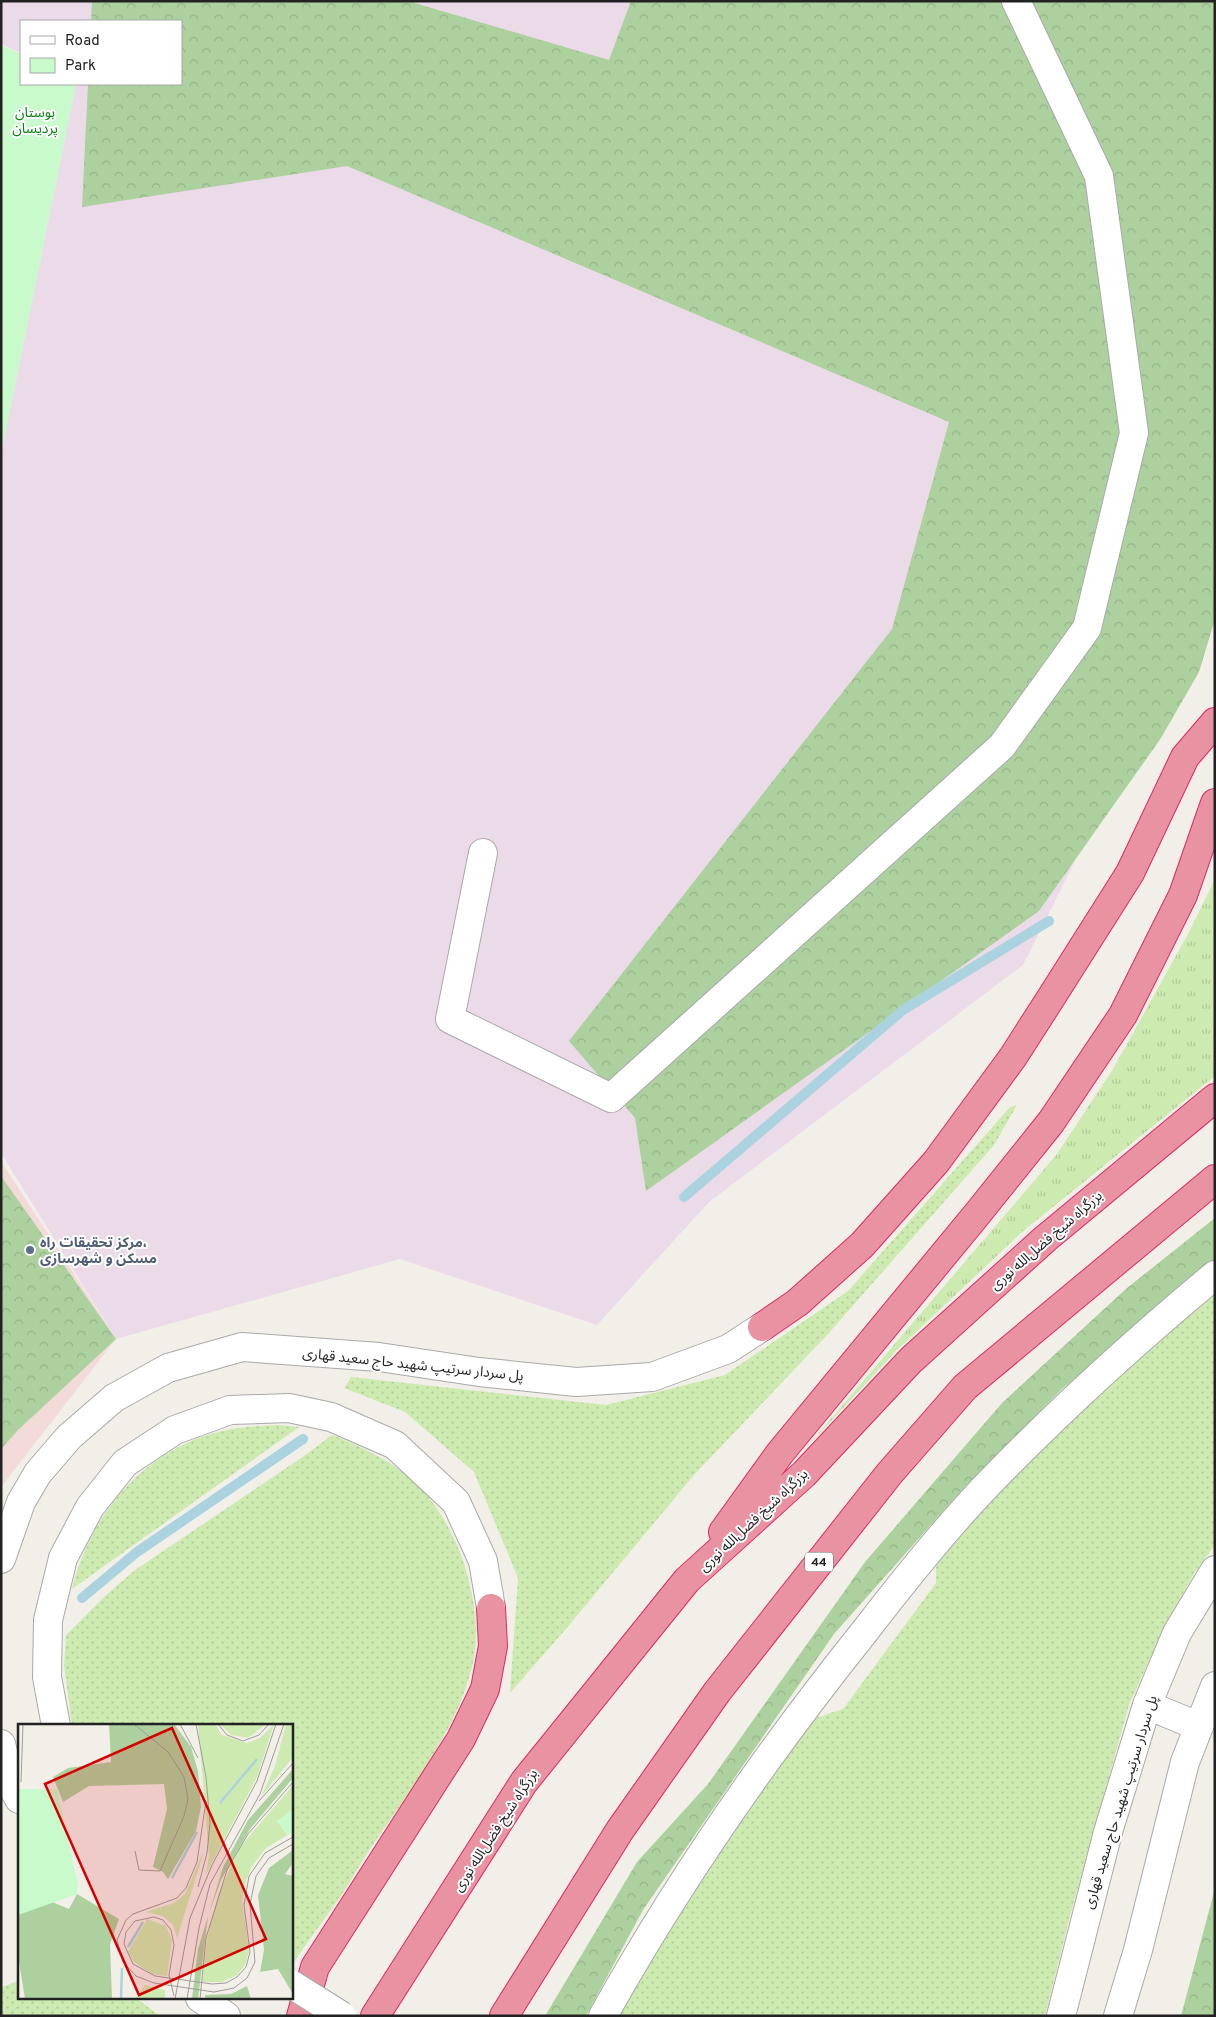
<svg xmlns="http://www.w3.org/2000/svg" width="1216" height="2017" viewBox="0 0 1216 2017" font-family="Overpass,'Noto Sans Arabic',sans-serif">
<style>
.commercial{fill:#f2dad9}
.industrial{fill:#ebdbe8}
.grass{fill:url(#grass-tufts)}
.forest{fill:url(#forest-crowns)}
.park{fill:#c8facc}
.garden{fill:url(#garden-dots)}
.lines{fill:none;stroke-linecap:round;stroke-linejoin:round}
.stream{stroke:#aad3df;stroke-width:10}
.minor-casing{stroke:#a9a9a9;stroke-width:30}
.highway-casing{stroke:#dc2a67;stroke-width:30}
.minor{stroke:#fff;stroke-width:28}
.highway{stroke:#e892a2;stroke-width:28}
.minor-bridge-casing{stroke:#a9a9a9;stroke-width:30;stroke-linecap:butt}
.minor-bridge{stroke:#fff;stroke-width:28}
.service-dot{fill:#5c6f8a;stroke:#fff;stroke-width:2}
.labels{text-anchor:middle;stroke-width:4;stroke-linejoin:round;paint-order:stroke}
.shield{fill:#fff;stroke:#646464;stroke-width:1}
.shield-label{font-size:12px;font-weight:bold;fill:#222}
.park-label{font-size:14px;fill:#0c8416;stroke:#fff}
.street-label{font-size:14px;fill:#222;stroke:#fff}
.service-label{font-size:14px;font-weight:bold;fill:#4e5e75;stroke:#fff;text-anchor:start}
.inset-river{fill:none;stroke:#aad3df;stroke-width:2.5}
.inset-road{fill:none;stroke:#9f9d99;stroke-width:1}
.view{fill:#d40000;fill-opacity:0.15;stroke:#d40000;stroke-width:2.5}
.inset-edge{fill:none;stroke:#222;stroke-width:2.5}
</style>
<defs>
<pattern id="grass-tufts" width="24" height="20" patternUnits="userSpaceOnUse" patternTransform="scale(1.25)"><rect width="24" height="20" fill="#cdebb0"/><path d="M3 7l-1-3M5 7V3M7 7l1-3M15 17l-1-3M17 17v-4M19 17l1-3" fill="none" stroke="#b0c997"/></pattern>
<pattern id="forest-crowns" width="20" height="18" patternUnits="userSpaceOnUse" patternTransform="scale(1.25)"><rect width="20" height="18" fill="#add19e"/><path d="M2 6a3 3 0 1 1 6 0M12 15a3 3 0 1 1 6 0" fill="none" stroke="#95b388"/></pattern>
<pattern id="garden-dots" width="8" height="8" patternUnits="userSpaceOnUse" patternTransform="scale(1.25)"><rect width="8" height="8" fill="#cdebb0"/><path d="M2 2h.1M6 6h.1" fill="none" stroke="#b0c997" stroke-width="1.8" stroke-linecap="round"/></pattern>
</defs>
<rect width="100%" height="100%" fill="#f2efe9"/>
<!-- commercial -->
<path class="commercial" d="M 1,1161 L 116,1339 L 1,1487 Z"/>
<!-- industrial -->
<path class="industrial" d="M 1,1 L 1111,1 L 1095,821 L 1023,965 L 709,1202 L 597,1325 L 400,1259 L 116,1339 L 1,1153 L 1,454 L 76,84 L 181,84 L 181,21 L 21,21 L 21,53 L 1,44 Z"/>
<!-- grass -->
<path class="grass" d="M 1215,879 L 1215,1076 L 1022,1232 L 895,1352 L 805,1449 L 1057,1154 L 1113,1069 L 1188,934 Z"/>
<!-- forest -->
<path class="forest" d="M 92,1 L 408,1 L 609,60 L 631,1 L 1215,1 L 1215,619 L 1199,672 L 1161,738 L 1039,911 L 646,1191 L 635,1118 L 569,1041 L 892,629 L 949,422 L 347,166 L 82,207 L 88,84 L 181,84 L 181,21 L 91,21 Z
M 1,1176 L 116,1339 L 18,1430 L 1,1449 Z
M 1215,1218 L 1215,1262 L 1062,1389 L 961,1491 L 834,1634 L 643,1910 L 586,2016 L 545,2016 L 637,1862 L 708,1784 L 865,1562 L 1002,1403 L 1127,1288 Z
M 1215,1888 L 1215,2016 L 1181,2016 Z"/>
<!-- park -->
<path class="park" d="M 1,45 L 21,54 L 21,84 L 76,84 L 1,454 Z"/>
<!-- garden -->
<path class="garden" d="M 1017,1105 L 994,1145 L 828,1334 L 694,1475 L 565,1630 L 510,1693 L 518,1578 L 474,1472 L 405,1412 L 344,1388 L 351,1377 L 606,1405 L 725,1375 L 848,1291 L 1010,1107 Z
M 1215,1292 L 1215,1545 L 1195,1572 L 1164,1628 L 1129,1705 L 1070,1916 L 1045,2016 L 618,2016 L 642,1972 L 742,1812 L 809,1720 L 843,1709 L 936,1583 L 936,1562 L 993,1498 L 1115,1375 Z
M 278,1425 L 299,1427 L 72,1589 C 88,1522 132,1465 196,1439 C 222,1428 251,1426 278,1425 Z
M 332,1435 C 392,1459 429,1482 456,1543 C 467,1567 477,1608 476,1635 C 475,1711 406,1794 366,1855 C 357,1869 349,1884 340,1897 C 324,1920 307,1942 292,1965 L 291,1726 L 72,1726 L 64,1665 L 66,1635 L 105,1596 L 135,1570 L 304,1456 Z
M 19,1981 L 19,1998 L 136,1998 L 160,2016 L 1,2016 L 1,1987 Z"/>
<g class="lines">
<!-- stream -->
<path class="stream" d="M 684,1197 L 903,1010 L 1049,921
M 82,1598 L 137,1552 L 303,1439"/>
<!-- minor casing -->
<g class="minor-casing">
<path id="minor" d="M 483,853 L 450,1019 L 611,1098 L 1002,746 L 1087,628 L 1134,433 L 1099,176 L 1016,1
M 1,1559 L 21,1502 L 38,1473 L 69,1437 L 114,1398 L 168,1368 L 242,1347 L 379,1357 L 479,1372 L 576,1382 L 652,1377 L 728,1349 L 762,1327
M 1147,1705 L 1198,1726
M 56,1726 L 47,1677 L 48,1620 L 63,1558 L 90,1507 L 125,1463 L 175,1430 L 230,1410 L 289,1408 L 331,1417 L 395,1445 L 456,1502 L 483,1561 L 491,1608
M 1,1744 L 11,1784 L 19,1799
M 200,1998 L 226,2016
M 603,2016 C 679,1880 768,1752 865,1631 C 905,1579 947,1526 993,1479 C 1063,1407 1138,1339 1215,1275
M 1061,2016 L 1108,1832 L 1147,1705 L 1177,1633 L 1215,1570
M 1118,2016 L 1138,1950 L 1185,1762 L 1215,1686"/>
</g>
<!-- highway casing -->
<g class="highway-casing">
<path id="highway" d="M 762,1327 L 797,1303 L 862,1245 L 936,1162 L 1013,1057 L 1054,993 L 1130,873 L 1185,757 L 1215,722
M 723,1532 L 780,1453 L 978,1213 L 1051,1122 L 1123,1015 L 1183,895 L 1215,803
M 301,2016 L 315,1967 L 461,1739 L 485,1689 L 493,1646 L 491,1608
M 375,2016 L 524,1782 L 687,1580 L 804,1474 L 911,1360 L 1045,1239 L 1215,1098
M 504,2016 L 620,1830 L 717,1692 L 889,1474 L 965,1387 L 1215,1179"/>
</g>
<!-- minor -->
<use href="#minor" class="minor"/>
<!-- highway -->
<use href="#highway" class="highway"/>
<!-- minor-bridge casing -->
<g class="minor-bridge-casing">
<path id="minor-bridge" d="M 291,1984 L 342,2016"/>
</g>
<!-- minor-bridge -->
<use href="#minor-bridge" class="minor-bridge"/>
</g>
<!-- markers -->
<circle class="service-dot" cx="30" cy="1250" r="5"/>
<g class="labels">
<!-- shield labels -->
<rect class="shield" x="805" y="1552.5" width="28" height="19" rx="4"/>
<g class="shield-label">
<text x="819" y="1566">44</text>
</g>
<!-- park labels -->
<g class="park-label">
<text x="35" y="117">بوستان<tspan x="35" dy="16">پردیسان</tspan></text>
</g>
<!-- street labels -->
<g class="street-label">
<text transform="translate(1046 1240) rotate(-41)" y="5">بزرگراه شیخ فضل‌الله نوری</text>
<text transform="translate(413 1364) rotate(6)" y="5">پل سردار سرتیپ شهید حاج سعید قهاری</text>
<text transform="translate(753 1520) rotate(-43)" y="5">بزرگراه شیخ فضل‌الله نوری</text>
<text transform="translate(1120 1802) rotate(-73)" y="5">پل سردار سرتیپ شهید حاج سعید قهاری</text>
<text transform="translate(495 1830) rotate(-57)" y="5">بزرگراه شیخ فضل‌الله نوری</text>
</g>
<!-- service labels -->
<g class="service-label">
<text x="40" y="1247">مرکز تحقیقات راه،<tspan x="40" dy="16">مسکن و شهرسازی</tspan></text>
</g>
</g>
<!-- overview -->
<g transform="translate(18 1724)">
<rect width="275" height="275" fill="#f2efe9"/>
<path d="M 180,0 L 197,0 L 204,11 L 229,19 L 242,14 L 256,0 L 239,53 L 188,150 L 191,132 ZM 202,0 L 248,0 L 230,14 L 213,11 ZM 268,0 L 275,0 L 275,33 L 243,73 L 257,42 Z" fill="#cdebb0"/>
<path d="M 91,0 L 156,0 L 173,23 L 180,47 L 183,83 L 178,107 L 150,155 L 145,148 L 135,143 L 149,85 L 146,60 L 71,62 L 45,78 L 35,53 L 50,44 L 93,38 ZM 275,45 L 275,54 L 232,105 L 203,156 L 190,192 L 180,275 L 174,275 L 180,225 L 205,143 L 230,96 ZM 0,108 L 22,173 L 51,185 L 59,170 L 101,195 L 92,220 L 94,275 L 7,275 L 0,231 ZM 275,126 L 275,139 L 267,150 L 275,152 L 275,270 L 260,245 L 242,248 L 246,226 L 240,171 L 251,144 ZM 229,262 L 233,275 L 187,275 L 187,271 L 213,270 Z" fill="#add19e"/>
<path d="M 0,65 L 39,65 L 60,161 L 59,170 L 0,191 ZM 275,85 L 275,109 L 269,111 L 259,97 Z" fill="#c8facc"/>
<path d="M 275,61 L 275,85 L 259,97 L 269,111 L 247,125 L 233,144 L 227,160 L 224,176 L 231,227 L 227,241 L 219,251 L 204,258 L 184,258 L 189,215 L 200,171 L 222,123 ZM 185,128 L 184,134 L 159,214 L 155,201 L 145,192 L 128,188 L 156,179 L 167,170 ZM 129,195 L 148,202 L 154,216 L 149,252 L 134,250 L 116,238 L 110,228 ZM 127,261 L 147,266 L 147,275 L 117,275 Z" fill="#cdebb0"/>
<path class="inset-river" d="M 202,79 L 239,35M 154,154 L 179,108M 110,223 L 125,198M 103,275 L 104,244"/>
<path class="inset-road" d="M 116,0 L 150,28 L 166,53 L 170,75 L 166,92 L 142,147 L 121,146 L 117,127M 162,0 L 180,34M 178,0 L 188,53 L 192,99 L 189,129 L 180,163M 200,0 L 209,11 L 225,17 L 241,11 L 251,0M 3,58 L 5,0M 241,77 L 275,39M 168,164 L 159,174 L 115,190 L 108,196 L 99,216 L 105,238 L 118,252 L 136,259 L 196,268 L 216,264 L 229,254 L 237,238 L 232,180 L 238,152 L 251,134 L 275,120M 168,164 L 179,138 L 188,77M 153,206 L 145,196 L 136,193 L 117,197 L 108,208 L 106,220 L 115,240 L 137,252 L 194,260 L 208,259 L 219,253 L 228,243 L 232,228 L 226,181 L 231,152 L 247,129 L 275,113M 153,206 L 156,221 L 151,251 L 156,272M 157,275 L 172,194 L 194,141 L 239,57 L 258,0M 169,275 L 181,204 L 192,160 L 242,70 L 266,0M 182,275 L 188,214 L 209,146 L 230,110 L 275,58"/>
<path class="view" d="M 154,4 L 248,215 L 121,271 L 27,60 Z"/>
<rect width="275" height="275" class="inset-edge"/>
</g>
<!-- border -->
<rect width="1216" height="2017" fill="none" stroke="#222222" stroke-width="5"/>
<!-- legend -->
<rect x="20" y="20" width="162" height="65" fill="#ffffff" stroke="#a7a7a7"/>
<rect x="30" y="36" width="25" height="8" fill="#ffffff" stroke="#a7a7a7"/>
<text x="65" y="45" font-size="15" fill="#222222">Road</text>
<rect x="30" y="58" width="25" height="15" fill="#c8facc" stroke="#a7a7a7"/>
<text x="65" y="70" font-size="15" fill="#222222">Park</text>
</svg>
